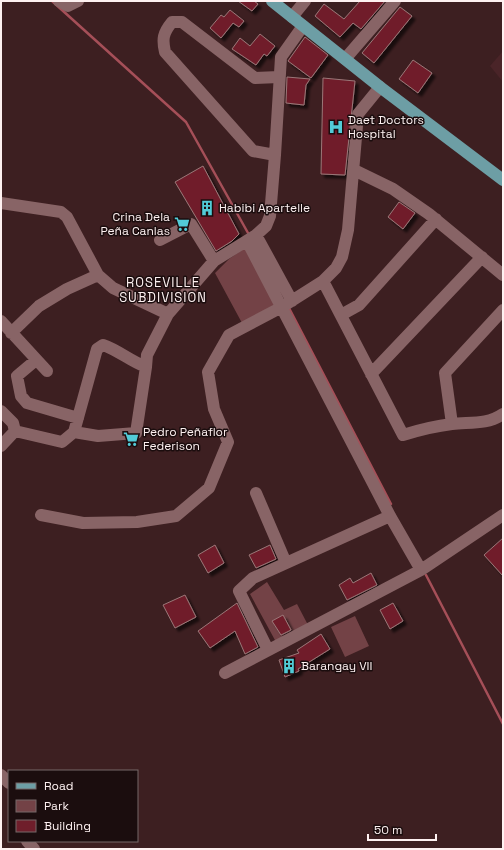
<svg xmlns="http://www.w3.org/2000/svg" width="504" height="850" viewBox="0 0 504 850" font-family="'Space Grotesk',sans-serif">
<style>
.built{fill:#4a2428}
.green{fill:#734246}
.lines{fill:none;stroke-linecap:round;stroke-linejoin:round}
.stream{stroke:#a54f58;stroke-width:2.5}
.building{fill:#6f1e2b;stroke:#9b7778;filter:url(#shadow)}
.minor{stroke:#886466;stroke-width:12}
.major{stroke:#6d9ea5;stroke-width:12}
.labels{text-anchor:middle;stroke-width:3;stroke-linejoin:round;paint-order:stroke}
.poi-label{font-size:12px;fill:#fef1f1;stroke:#1b0d0e;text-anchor:start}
.neighbourhood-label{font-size:13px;letter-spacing:1px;fill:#fef1f1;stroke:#1b0d0e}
</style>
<defs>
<filter id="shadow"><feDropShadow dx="3.5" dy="3.5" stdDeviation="1" flood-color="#0009"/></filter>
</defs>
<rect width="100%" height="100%" fill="#3d1f21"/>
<!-- built -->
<path class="built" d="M 503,51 L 503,82 L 490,66 Z"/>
<!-- green -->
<path class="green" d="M 245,248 L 276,304 L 242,323 L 215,273 L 229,259 Z
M 267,582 L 284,610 L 297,604 L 308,625 L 276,642 L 250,594 Z
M 355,616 L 369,646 L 345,657 L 331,627 Z"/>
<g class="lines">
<!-- stream -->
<path class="stream" d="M 52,1 L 186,122 L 248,233
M 289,308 L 391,504
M 426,575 L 503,724"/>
</g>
<!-- building -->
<path class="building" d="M 238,1 L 254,1 L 258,4 L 252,11 Z
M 360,1 L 385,1 L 361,29 L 353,23 L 340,37 L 315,16 L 324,4 L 344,19 Z
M 400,7 L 412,16 L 374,63 L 362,53 Z
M 230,10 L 244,21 L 239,27 L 233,23 L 221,38 L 210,28 L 221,15 L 224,17 Z
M 260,34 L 275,46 L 267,56 L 264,54 L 256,65 L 232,49 L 240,38 L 250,46 Z
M 305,37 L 328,55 L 311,78 L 288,61 Z
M 413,60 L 432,73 L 418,93 L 399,79 Z
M 287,77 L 310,79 L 306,85 L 304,105 L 286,103 Z
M 323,78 L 355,81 L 345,175 L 321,174 Z
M 203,166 L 239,234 L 232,241 L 216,251 L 175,182 Z
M 399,202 L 415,213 L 403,229 L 388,217 Z
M 503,538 L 503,576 L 484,555 Z
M 215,545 L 224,563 L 208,573 L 198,555 Z
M 270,545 L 276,559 L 256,568 L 249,555 Z
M 371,573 L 377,585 L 347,600 L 339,585 L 350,578 L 353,583 Z
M 185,595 L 196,617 L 175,628 L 163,605 Z
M 237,603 L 258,647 L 245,654 L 235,631 L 210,648 L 198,631 Z
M 393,603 L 403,621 L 390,629 L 380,610 Z
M 283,615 L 291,630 L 281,635 L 272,621 Z
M 321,634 L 330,649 L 298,669 L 299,671 L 285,677 L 279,660 L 299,653 L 297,650 Z"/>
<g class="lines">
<!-- minor -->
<path class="minor" d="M 59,1 L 68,6 L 78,1
M 292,17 L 305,1
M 345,59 L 395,1
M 275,155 L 253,151 L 165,52 C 162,39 163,33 172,22 L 182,22 L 255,78 L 279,77
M 354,170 L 393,189 L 429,214 L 503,275
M 1,203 L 61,212 L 67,217 L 98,275 L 113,288 L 168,314
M 256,235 L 292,301
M 160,240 L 191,224 L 214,261
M 247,241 L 390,516 L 421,570
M 323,281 L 403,435 C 419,430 435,426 452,424 C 470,422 487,425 503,414
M 341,315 L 359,305 L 436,219
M 1,321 L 47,371
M 11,333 L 39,306 L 67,289 L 98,275
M 36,360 L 17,376 L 21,396 L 27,403 L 78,418
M 146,367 L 136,433 L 98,436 L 74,432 L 97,349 L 103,345 C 118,350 130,361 146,367 L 147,355 L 168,314 L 214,261 L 256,235 L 266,226 L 270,216 L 275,155 L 281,57 L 303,26
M 371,374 L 482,257
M 1,411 L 13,423 L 15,431
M 452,424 L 445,373 L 503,310
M 1,446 L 15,431 L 62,442 L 74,432
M 256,493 L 286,563
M 41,515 L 83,523 L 137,522 L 176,516 L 209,488 L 228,442 L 214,409 L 208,372 L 229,335 L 282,307 L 323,281 L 336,268 L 342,257 L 348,230 L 358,114 L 380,87
M 268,650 L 239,591 L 253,578 L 390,516
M 225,673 L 421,570 L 503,515
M 1,775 L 9,783
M 27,841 L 34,849"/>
<!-- major -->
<path class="major" d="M 272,1 L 380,87 L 503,180"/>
</g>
<!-- icons -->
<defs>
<g id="hospital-bare" transform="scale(1.2)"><path d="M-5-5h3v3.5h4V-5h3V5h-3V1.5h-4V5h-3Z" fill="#52cbd7" stroke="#1b0d0e" stroke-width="2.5" paint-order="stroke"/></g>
<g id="building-bare" transform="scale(1.2)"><path d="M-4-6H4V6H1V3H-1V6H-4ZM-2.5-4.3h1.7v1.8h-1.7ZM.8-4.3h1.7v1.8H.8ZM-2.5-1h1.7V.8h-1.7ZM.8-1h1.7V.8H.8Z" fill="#52cbd7" stroke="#1b0d0e" stroke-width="2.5" paint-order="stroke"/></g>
<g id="supermarket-bare" transform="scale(1.2)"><path d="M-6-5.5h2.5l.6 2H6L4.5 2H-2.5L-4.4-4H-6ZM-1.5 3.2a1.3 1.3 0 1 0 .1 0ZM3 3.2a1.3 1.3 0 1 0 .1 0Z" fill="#52cbd7" stroke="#1b0d0e" stroke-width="2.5" paint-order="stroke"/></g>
</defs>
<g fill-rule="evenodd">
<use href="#hospital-bare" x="336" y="127"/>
<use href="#building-bare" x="207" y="208"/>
<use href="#supermarket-bare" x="182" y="224"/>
<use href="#supermarket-bare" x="131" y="439"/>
<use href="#building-bare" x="289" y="666"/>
</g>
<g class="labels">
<!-- poi labels -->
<g class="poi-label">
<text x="348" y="124">Daet Doctors<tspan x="348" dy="14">Hospital</tspan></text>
<text x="219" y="212">Habibi Apartelle</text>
<text x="170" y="221" text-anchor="end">Crina Dela<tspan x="170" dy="14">Peña Canlas</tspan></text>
<text x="143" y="436">Pedro Peñaflor<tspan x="143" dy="14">Federison</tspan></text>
<text x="301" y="670">Barangay VII</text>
</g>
<!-- neighbourhood labels -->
<g class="neighbourhood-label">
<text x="163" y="287">ROSEVILLE<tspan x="163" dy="15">SUBDIVISION</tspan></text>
</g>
</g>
<!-- border -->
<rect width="504" height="850" fill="none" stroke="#fef1f1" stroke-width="4"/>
<!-- legend -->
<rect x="8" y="770" width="130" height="72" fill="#1b0d0e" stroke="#766869"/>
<rect x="16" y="783" width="20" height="6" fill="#6d9ea5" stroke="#766869"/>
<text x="44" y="790" font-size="12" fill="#fef1f1">Road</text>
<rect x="16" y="800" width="20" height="12" fill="#734246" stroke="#766869"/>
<text x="44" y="810" font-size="12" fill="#fef1f1">Park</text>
<rect x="16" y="820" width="20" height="12" fill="#6f1e2b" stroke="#766869"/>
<text x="44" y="830" font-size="12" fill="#fef1f1">Building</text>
<!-- scale -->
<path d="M368 834v6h68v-6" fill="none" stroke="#fef1f1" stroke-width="2"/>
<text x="374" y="834" font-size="12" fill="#fef1f1" stroke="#1b0d0e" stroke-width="3" paint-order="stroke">50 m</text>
</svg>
